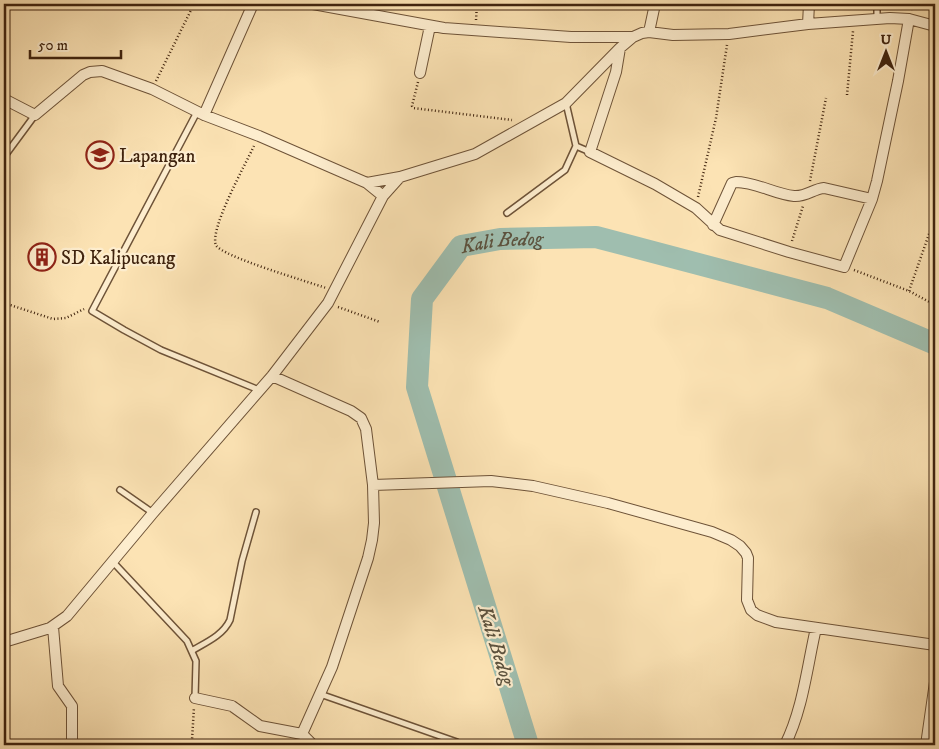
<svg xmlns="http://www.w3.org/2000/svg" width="939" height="749" viewBox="0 0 939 749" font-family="'IM FELL DW Pica',serif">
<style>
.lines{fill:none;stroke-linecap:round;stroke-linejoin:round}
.river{stroke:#9fbeaf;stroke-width:22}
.service-casing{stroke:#6e5338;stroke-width:8}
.minor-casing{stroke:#6e5338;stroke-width:12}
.path{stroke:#3f230e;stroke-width:2.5;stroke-dasharray:1 2.5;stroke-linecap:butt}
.service{stroke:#fdedce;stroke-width:5}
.minor{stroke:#fdedce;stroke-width:10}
.labels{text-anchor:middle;stroke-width:4.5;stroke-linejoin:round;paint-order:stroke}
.poi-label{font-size:19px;fill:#3f230e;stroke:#fdedce;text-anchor:start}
.water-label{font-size:20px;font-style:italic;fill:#5c523e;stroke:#fdedce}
</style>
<rect width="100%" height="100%" fill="#fce3b4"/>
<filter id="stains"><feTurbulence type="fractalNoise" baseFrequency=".004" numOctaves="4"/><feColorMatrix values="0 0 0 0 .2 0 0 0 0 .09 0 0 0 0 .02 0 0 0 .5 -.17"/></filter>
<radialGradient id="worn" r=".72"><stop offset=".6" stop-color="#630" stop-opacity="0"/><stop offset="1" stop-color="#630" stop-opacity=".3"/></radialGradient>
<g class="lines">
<!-- river -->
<path class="river" id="s1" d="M 528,745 L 417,387 L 422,299 L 461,246 L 500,239 L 596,237 L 827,298 L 935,344"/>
<!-- service casing -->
<g class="service-casing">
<path id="service" d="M 877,4 L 877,18
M 566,103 L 576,146 L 590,152
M 197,112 L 92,311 L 124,330 L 161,350 L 259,390
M 4,157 L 35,115
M 507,213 L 565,170 L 576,146
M 120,490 L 153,513
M 113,562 L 187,641 L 196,661 L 195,698
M 193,650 C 207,642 223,635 230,620 L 242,561 L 256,512
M 320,694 L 457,742 L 455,745"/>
</g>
<!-- minor casing -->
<g class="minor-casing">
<path id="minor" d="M 313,4 L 444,28 L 571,37 L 633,37
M 808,24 L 809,4
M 649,32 L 655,4
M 620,48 L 616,72 L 590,152 L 655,184 L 696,208 L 720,230 L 789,252 L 844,267 L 872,199 L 877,181 L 898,81 L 909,19
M 420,73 L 430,26
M 4,99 L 35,115 L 83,75 L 90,72 L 102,71 L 152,89 L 204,115 L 259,136 L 367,183 L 383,196
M 204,115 L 253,4
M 367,183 L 400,177
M 713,225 L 732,183 L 736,182 C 756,182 774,194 794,196 C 806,197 813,189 824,188 L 872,199
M 272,376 L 351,411 L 361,418 L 366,429 L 373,485 L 374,523 L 372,540 L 368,558 L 332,667 L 302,734
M 373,485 L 491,481 L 533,486 L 608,503 L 712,532 L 731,540 L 740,546 L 746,553 L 748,558 L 747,600 L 751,610 L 757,615 L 776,622 L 935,645
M 53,627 L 58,686 L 72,706 L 72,745
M 4,642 L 50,628 L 67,616 L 153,513 L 272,376 L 328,303 L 383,196 L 400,177 L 475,154 L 566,103 L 620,48 L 633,37 L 642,33 L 649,32 L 673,35 L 729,34 L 808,24 L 890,18 L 909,19 L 935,26
M 195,698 L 232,706 L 260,726 L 302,734 L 313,745
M 785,745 C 803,709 807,667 816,628
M 926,745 L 935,682"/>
</g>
<!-- path -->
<path class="path" d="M 911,10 L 912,4
M 476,20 L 477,4
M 156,81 L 194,4
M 418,82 L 412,106 L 413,108 L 512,120
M 847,95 L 853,31
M 254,146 C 246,163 209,230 216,245 C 220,256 309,282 326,288
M 810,181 L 826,98
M 698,197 L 716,118 L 727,45
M 792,241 L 803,206
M 854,270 L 909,291 L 935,305
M 909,291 L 935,217
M 4,303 L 53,319 L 66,318 L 84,309
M 338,307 L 380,322
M 194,745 L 192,740 L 194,707"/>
<!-- service -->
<use href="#service" class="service"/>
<!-- minor -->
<use href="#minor" class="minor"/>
</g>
<!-- icons -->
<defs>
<g id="school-ring" transform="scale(1.4375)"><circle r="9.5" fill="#fdedce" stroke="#8f2418" stroke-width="1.5"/><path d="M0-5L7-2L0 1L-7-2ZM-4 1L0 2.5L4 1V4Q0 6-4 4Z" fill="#8f2418"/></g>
<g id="building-ring" transform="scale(1.4375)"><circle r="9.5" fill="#fdedce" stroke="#8f2418" stroke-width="1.5"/><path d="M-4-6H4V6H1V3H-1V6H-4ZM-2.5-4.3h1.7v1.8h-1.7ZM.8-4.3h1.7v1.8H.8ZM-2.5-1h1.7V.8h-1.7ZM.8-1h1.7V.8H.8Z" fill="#8f2418"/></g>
</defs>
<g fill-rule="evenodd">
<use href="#school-ring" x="100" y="155"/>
<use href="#building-ring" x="42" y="257"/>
</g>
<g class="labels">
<!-- poi labels -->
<g class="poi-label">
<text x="119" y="162">Lapangan</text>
<text x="61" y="264">SD Kalipucang</text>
</g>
<!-- water labels -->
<g class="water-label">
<text dy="7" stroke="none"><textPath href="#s1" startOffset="570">Kali Bedog</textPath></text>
<text transform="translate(497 645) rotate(73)" y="7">Kali Bedog</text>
</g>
</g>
<!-- margin -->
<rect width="939" height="749" fill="none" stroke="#fce3b4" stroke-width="20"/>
<rect x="5" y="5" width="929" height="739" fill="none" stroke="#3f230e" stroke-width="2.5"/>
<rect x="10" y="10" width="919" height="729" fill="none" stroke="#3f230e"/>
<!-- north arrow -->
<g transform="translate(886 52)" stroke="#fdedce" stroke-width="4" paint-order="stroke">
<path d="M0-4L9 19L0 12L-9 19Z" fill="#3f230e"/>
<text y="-8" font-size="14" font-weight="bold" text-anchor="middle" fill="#3f230e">U</text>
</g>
<!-- scale -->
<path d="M30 50v8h91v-8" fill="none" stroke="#3f230e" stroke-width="2.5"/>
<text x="38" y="50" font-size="15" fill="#3f230e" stroke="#fdedce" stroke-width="4" paint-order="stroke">50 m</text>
<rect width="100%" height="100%" filter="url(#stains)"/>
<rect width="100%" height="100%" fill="url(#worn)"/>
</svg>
